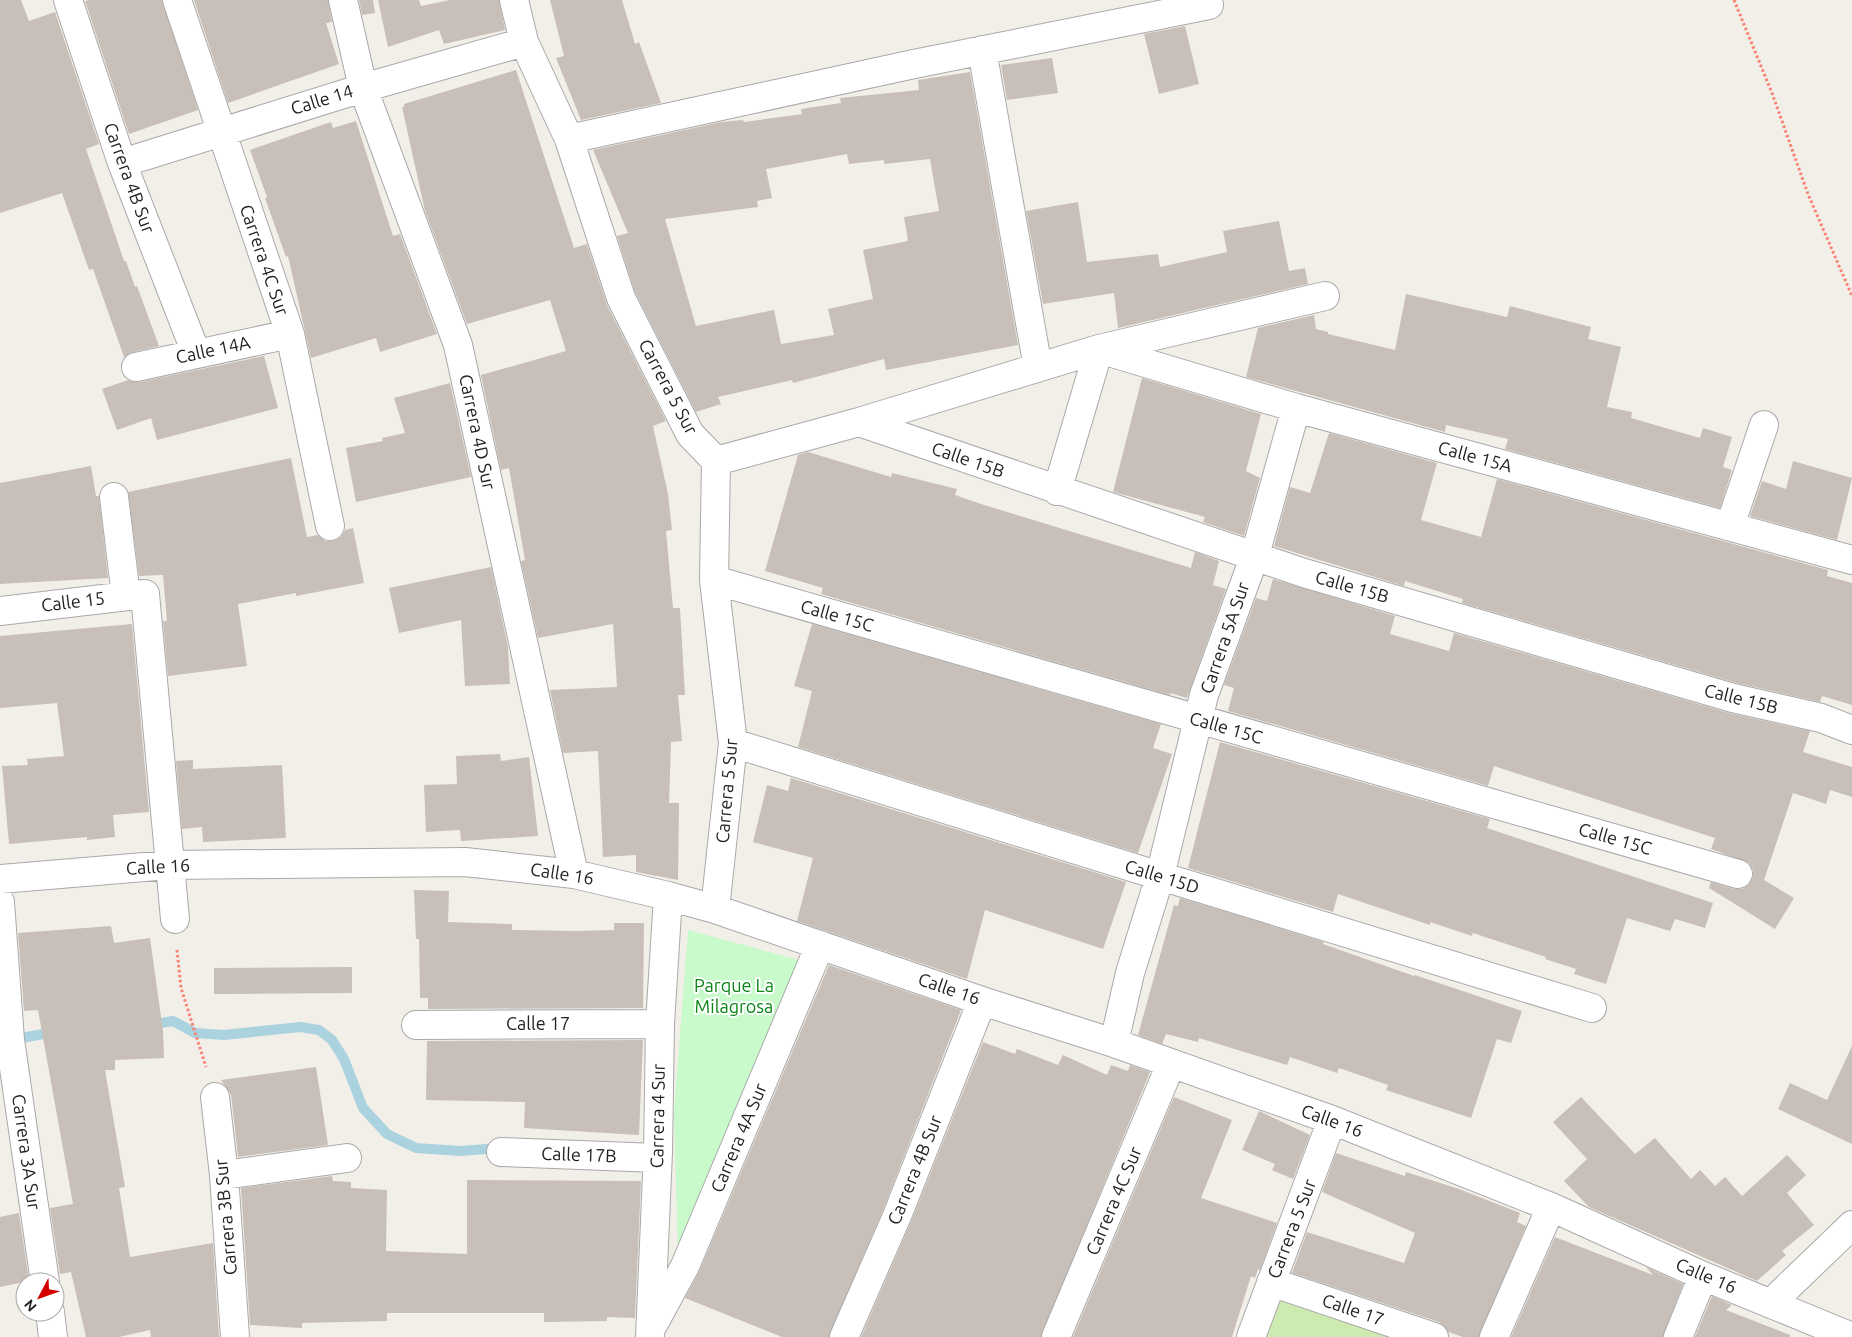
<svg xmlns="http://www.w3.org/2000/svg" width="1852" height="1337" viewBox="0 0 1852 1337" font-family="Ubuntu,sans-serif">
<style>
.grass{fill:#cdebb0}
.park{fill:#c8facc}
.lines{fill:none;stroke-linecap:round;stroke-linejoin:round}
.stream{stroke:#aad3df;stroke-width:10}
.building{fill:#c7bfb8;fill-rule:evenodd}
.minor-casing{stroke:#a9a9a9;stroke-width:30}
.path{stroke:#fa8072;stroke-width:3;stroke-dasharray:2.5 2.5;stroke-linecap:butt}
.minor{stroke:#fff;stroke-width:28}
.labels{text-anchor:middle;stroke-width:4;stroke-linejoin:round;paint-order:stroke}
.street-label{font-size:18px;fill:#222;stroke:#fff}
.park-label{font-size:18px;fill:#0c8416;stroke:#fff}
</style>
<rect width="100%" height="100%" fill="#f2efe9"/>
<!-- grass -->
<path class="grass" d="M 1278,1292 L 1412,1337 L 1259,1337 Z"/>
<!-- park -->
<path class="park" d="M 688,930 L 806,962 L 678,1253 L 674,1111 Z"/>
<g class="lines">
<!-- stream -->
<path class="stream" d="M 149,1025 L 173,1021 L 195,1033 L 224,1035 L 300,1027 L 319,1030 L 332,1040 L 344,1059 L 363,1108 L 387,1134 L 416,1148 L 460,1151 L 500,1148
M 10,1040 L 55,1032"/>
</g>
<!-- building -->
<path class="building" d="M 0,0 L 21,0 L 29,21 L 55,12 L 99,144 L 86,149 L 124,261 L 126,261 L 135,287 L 137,286 L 159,346 L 133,352 L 124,357 L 93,269 L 89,270 L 62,193 L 0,213 Z
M 89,0 L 162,0 L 198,110 L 129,134 L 85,1 Z
M 194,0 L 328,0 L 332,22 L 326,23 L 339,64 L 228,103 Z
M 359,0 L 373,0 L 375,13 L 362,15 Z
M 378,0 L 419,0 L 421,6 L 450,0 L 499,0 L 505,30 L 444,44 L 439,30 L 388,47 Z
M 550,0 L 622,0 L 635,44 L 639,42 L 661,103 L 581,120 L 556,58 L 564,56 Z
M 1185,26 L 1199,84 L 1159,94 L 1144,34 Z
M 1052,58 L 1058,93 L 1007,100 L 1001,65 Z
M 516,70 L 574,248 L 587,244 L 607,305 L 666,421 L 653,426 L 668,494 L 672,530 L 666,531 L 673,608 L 680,608 L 685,695 L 678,695 L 682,741 L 671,742 L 669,803 L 679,803 L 678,880 L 636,872 L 636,855 L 603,857 L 598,751 L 563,753 L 550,690 L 617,687 L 613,624 L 538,638 L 521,561 L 525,560 L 509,468 L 501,470 L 481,375 L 566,351 L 550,300 L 467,324 L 425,211 L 402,107 L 404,107 L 404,104 Z
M 970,72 L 1018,345 L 886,370 L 884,359 L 793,383 L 792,380 L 718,397 L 721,404 L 696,412 L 635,292 L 617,236 L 628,233 L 593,150 L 721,122 L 743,120 L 744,122 L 802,114 L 801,109 L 841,103 L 840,98 L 919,90 L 918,80 ZM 847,154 L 849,164 L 884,160 L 884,164 L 930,159 L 939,211 L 904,217 L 908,241 L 863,250 L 873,299 L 828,309 L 834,335 L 781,344 L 774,310 L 696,326 L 665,219 L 758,207 L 757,201 L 772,198 L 766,169 Z
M 356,121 L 393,236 L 400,234 L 437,334 L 380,352 L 376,338 L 311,358 L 288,256 L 286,257 L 265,198 L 267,197 L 250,150 L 331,122 L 333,128 Z
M 1078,202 L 1087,262 L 1158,254 L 1160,267 L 1227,252 L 1223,231 L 1279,221 L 1289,271 L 1305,268 L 1308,284 L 1118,328 L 1114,293 L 1043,304 L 1026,211 Z
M 1406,294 L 1507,317 L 1510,306 L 1591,327 L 1588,339 L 1621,347 L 1607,407 L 1632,412 L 1631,418 L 1700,438 L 1703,428 L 1732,437 L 1723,467 L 1732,470 L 1720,508 L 1505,449 L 1508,439 L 1446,425 L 1445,432 L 1246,377 L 1258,328 L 1314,315 L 1316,329 L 1328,332 L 1328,334 L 1395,350 Z
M 264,356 L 278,408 L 157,440 L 151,418 L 117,430 L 102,389 L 128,380 L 139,382 Z
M 1142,378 L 1261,414 L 1246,471 L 1260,478 L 1244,536 L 1203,522 L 1205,517 L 1113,492 Z
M 450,383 L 471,477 L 356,502 L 346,448 L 383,441 L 382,438 L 405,433 L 394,398 Z
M 1329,433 L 1437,463 L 1421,520 L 1481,537 L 1497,479 L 1828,570 L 1827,576 L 1852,583 L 1852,705 L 1822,696 L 1820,702 L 1737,683 L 1462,603 L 1463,599 L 1405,581 L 1404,586 L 1274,546 L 1290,487 L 1310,493 Z
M 808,452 L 891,477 L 892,473 L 957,489 L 955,495 L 981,504 L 1191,568 L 1195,552 L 1219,561 L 1213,585 L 1226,589 L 1187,698 L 1170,693 L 1170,695 L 821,594 L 823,588 L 765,571 L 798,455 Z
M 291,458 L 307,537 L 318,535 L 325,541 L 333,541 L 341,537 L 345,530 L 353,528 L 364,583 L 296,596 L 296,593 L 238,604 L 247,666 L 168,676 L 163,621 L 167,621 L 163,575 L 139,576 L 128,492 Z
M 1793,461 L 1852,478 L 1837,540 L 1750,516 L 1762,481 L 1786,489 Z
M 91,466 L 96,496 L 99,496 L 108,578 L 0,584 L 0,483 Z
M 491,567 L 508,647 L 510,684 L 465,686 L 461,620 L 399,633 L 389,588 Z
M 1273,579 L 1395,616 L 1390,634 L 1449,651 L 1454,633 L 1729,713 L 1810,731 L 1803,752 L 1852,767 L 1852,797 L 1830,790 L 1826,804 L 1793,793 L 1764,880 L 1794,898 L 1775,929 L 1709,888 L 1711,882 L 1734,889 L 1742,889 L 1749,885 L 1753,878 L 1753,870 L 1749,863 L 1711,849 L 1715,838 L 1494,766 L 1488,786 L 1228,711 L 1234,688 L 1224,685 L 1256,598 L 1267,601 Z
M 132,624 L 149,812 L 113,815 L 115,837 L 87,840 L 87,837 L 9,844 L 2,766 L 28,765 L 27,759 L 64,756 L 57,703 L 0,708 L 0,636 Z
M 812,624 L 1161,724 L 1153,748 L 1172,754 L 1138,853 L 798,747 L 812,691 L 794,686 Z
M 1220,742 L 1490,819 L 1487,828 L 1713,903 L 1705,928 L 1675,919 L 1670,931 L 1627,918 L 1606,984 L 1574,974 L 1576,969 L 1545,959 L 1546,957 L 1473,933 L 1472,936 L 1430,922 L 1430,925 L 1338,894 L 1333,912 L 1188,868 Z
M 500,754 L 501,761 L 529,757 L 538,836 L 461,841 L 460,830 L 426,832 L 424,785 L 457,784 L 456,756 Z
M 193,760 L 193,769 L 282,765 L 286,838 L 203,842 L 202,827 L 182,829 L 176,761 Z
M 791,778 L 1126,882 L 1103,949 L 985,910 L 967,979 L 797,921 L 813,858 L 753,842 L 767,785 L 788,791 Z
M 414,890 L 449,891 L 448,922 L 512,924 L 512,930 L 578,931 L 614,930 L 614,923 L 644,923 L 643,1008 L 428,1009 L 428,998 L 420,998 L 419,939 L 416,939 Z
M 1180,898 L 1324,942 L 1323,944 L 1414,976 L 1415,975 L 1522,1011 L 1511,1043 L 1497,1039 L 1471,1118 L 1386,1090 L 1388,1085 L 1339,1068 L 1337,1073 L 1290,1057 L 1287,1065 L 1199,1038 L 1198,1042 L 1166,1034 L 1162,1044 L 1138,1035 L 1174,905 L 1178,906 Z
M 111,926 L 114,943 L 150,938 L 163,1031 L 164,1058 L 115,1060 L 115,1070 L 105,1070 L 125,1187 L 119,1188 L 130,1257 L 213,1243 L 219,1337 L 151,1337 L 150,1330 L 119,1337 L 86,1337 L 71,1272 L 60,1274 L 50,1208 L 73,1204 L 38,1010 L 24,1011 L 18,933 Z
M 829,965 L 961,1010 L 883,1210 L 829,1337 L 782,1337 L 685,1298 L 699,1272 Z
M 352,967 L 352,993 L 214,994 L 214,968 Z
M 643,1040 L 639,1135 L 524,1128 L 525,1102 L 426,1100 L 427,1041 Z
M 983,1042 L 1015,1054 L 1017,1049 L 1058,1065 L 1063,1055 L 1107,1075 L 1111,1065 L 1128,1071 L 1130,1065 L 1150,1072 L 1041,1337 L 861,1337 L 911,1222 Z
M 1852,1046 L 1852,1144 L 1778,1109 L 1790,1083 L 1827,1100 Z
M 316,1067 L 328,1145 L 238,1157 L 231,1095 L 221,1080 Z
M 1174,1097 L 1232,1120 L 1201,1198 L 1277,1223 L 1260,1270 L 1258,1269 L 1255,1278 L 1251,1276 L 1232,1337 L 1073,1337 Z
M 1581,1097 L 1635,1154 L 1655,1138 L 1691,1179 L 1700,1170 L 1715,1186 L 1725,1177 L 1742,1196 L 1787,1155 L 1806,1175 L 1787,1193 L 1814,1225 L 1782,1251 L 1786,1255 L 1757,1281 L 1589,1207 L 1564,1181 L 1587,1159 L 1553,1122 Z
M 1259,1111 L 1310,1135 L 1293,1179 L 1272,1170 L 1275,1164 L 1242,1150 Z
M 1336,1153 L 1405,1176 L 1406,1172 L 1459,1189 L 1520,1213 L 1517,1222 L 1526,1226 L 1479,1337 L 1463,1337 L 1448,1332 L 1439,1322 L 1292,1273 L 1307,1232 L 1404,1263 L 1415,1233 L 1322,1192 Z
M 332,1176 L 333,1181 L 351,1182 L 351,1188 L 387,1190 L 386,1251 L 467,1254 L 467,1180 L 641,1181 L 635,1318 L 607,1317 L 607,1321 L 544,1322 L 544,1313 L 387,1313 L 387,1321 L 302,1323 L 302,1328 L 250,1325 L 241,1188 Z
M 19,1213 L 29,1281 L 0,1287 L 0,1217 Z
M 1555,1237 L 1653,1275 L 1646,1267 L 1683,1284 L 1663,1337 L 1511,1337 Z
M 1712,1296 L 1732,1305 L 1726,1310 L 1790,1335 L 1790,1337 L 1695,1337 Z"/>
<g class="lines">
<!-- minor casing -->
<g class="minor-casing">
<path id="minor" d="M 68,0 L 122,163 L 196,353
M 177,0 L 290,334 L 330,526
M 343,0 L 363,88 L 458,345 L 574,874
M 514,0 L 524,42 L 569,139 L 621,298 L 690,434 L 716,461 L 714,580 L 733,743 L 715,909
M 982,50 L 1038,368
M 569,139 L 914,64 L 1209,5
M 122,163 L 363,88 L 524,42
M 136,367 L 290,334
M 859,422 L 1304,573 L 1733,698 L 1821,718 L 1852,730
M 716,461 L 859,422 L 1099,349 L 1325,296
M 1057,491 L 1099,349 L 1296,408 L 1852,560
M 114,497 L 126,596
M 1730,526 L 1764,425
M 714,580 L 1738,874
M 0,611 L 145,594 L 175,919
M 733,743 L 1160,876 L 1592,1008
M 0,879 L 168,865 L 465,862 L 574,874 L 668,896 L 715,909 L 982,1001 L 1114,1043 L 1332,1120 L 1551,1207 L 1703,1276 L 1852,1337
M 0,902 L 10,1040 L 45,1282
M 416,1025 L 660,1024
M 1114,1043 L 1130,973 L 1160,876 L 1204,695 L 1255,555 L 1296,408
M 215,1097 L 224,1175 L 235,1337
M 501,1152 L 657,1158
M 224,1175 L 347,1158
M 1271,1282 L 1434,1337
M 1771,1303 L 1852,1225
M 50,1312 L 53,1337
M 654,1323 L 685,1266 L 820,945
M 650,1337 L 658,1152 L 660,1024 L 668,896
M 844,1337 L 897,1216 L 982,1001
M 1056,1337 L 1171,1064
M 1251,1337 L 1332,1120
M 1494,1337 L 1551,1207
M 1678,1337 L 1703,1276"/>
</g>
<!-- path -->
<path class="path" d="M 1734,0 L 1772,93 L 1808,194 L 1852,296
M 177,950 L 181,988 L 206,1067"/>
<!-- minor -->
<use href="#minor" class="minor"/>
</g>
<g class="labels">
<!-- street labels -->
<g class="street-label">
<text transform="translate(322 100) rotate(-17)" y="6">Calle 14</text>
<text transform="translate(129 178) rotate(70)" y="6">Carrera 4B Sur</text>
<text transform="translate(264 260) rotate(71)" y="6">Carrera 4C Sur</text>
<text transform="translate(213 350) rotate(-12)" y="6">Calle 14A</text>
<text transform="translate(668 387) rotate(62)" y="6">Carrera 5 Sur</text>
<text transform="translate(477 432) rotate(78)" y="6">Carrera 4D Sur</text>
<text transform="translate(1475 457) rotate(15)" y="6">Calle 15A</text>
<text transform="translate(968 460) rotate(19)" y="6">Calle 15B</text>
<text transform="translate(1352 587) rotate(16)" y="6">Calle 15B</text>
<text transform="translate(73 602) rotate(-7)" y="6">Calle 15</text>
<text transform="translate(837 616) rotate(16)" y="6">Calle 15C</text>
<text transform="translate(1225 638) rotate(-71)" y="6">Carrera 5A Sur</text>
<text transform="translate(1741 699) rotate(14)" y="6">Calle 15B</text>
<text transform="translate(1226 728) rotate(16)" y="6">Calle 15C</text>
<text transform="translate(727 791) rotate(-85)" y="6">Carrera 5 Sur</text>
<text transform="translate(1615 839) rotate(16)" y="6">Calle 15C</text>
<text transform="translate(158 867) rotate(-3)" y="6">Calle 16</text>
<text transform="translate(562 874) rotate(9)" y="6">Calle 16</text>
<text transform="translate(1162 877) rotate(17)" y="6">Calle 15D</text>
<text transform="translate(949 989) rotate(19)" y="6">Calle 16</text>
<text x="538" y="1030">Calle 17</text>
<text transform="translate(658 1116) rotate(-89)" y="6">Carrera 4 Sur</text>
<text transform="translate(1332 1121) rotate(20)" y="6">Calle 16</text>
<text transform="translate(739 1138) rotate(-67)" y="6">Carrera 4A Sur</text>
<text transform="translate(26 1152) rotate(82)" y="6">Carrera 3A Sur</text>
<text transform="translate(579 1155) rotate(2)" y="6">Calle 17B</text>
<text transform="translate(915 1170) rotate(-68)" y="6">Carrera 4B Sur</text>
<text transform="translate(1114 1201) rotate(-67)" y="6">Carrera 4C Sur</text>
<text transform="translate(226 1217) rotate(-95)" y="6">Carrera 3B Sur</text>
<text transform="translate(1292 1229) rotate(-69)" y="6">Carrera 5 Sur</text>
<text transform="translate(1706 1276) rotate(23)" y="6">Calle 16</text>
<text transform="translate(1353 1310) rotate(19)" y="6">Calle 17</text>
</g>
<!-- park labels -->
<g class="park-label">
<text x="734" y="992">Parque La<tspan x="734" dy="21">Milagrosa</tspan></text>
</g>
</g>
<!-- north arrow -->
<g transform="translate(40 1297) rotate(229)"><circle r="24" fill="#ffffff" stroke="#a7a7a7"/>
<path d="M0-4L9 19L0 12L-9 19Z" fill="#d40000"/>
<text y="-8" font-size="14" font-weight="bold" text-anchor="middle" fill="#222222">N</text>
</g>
</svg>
